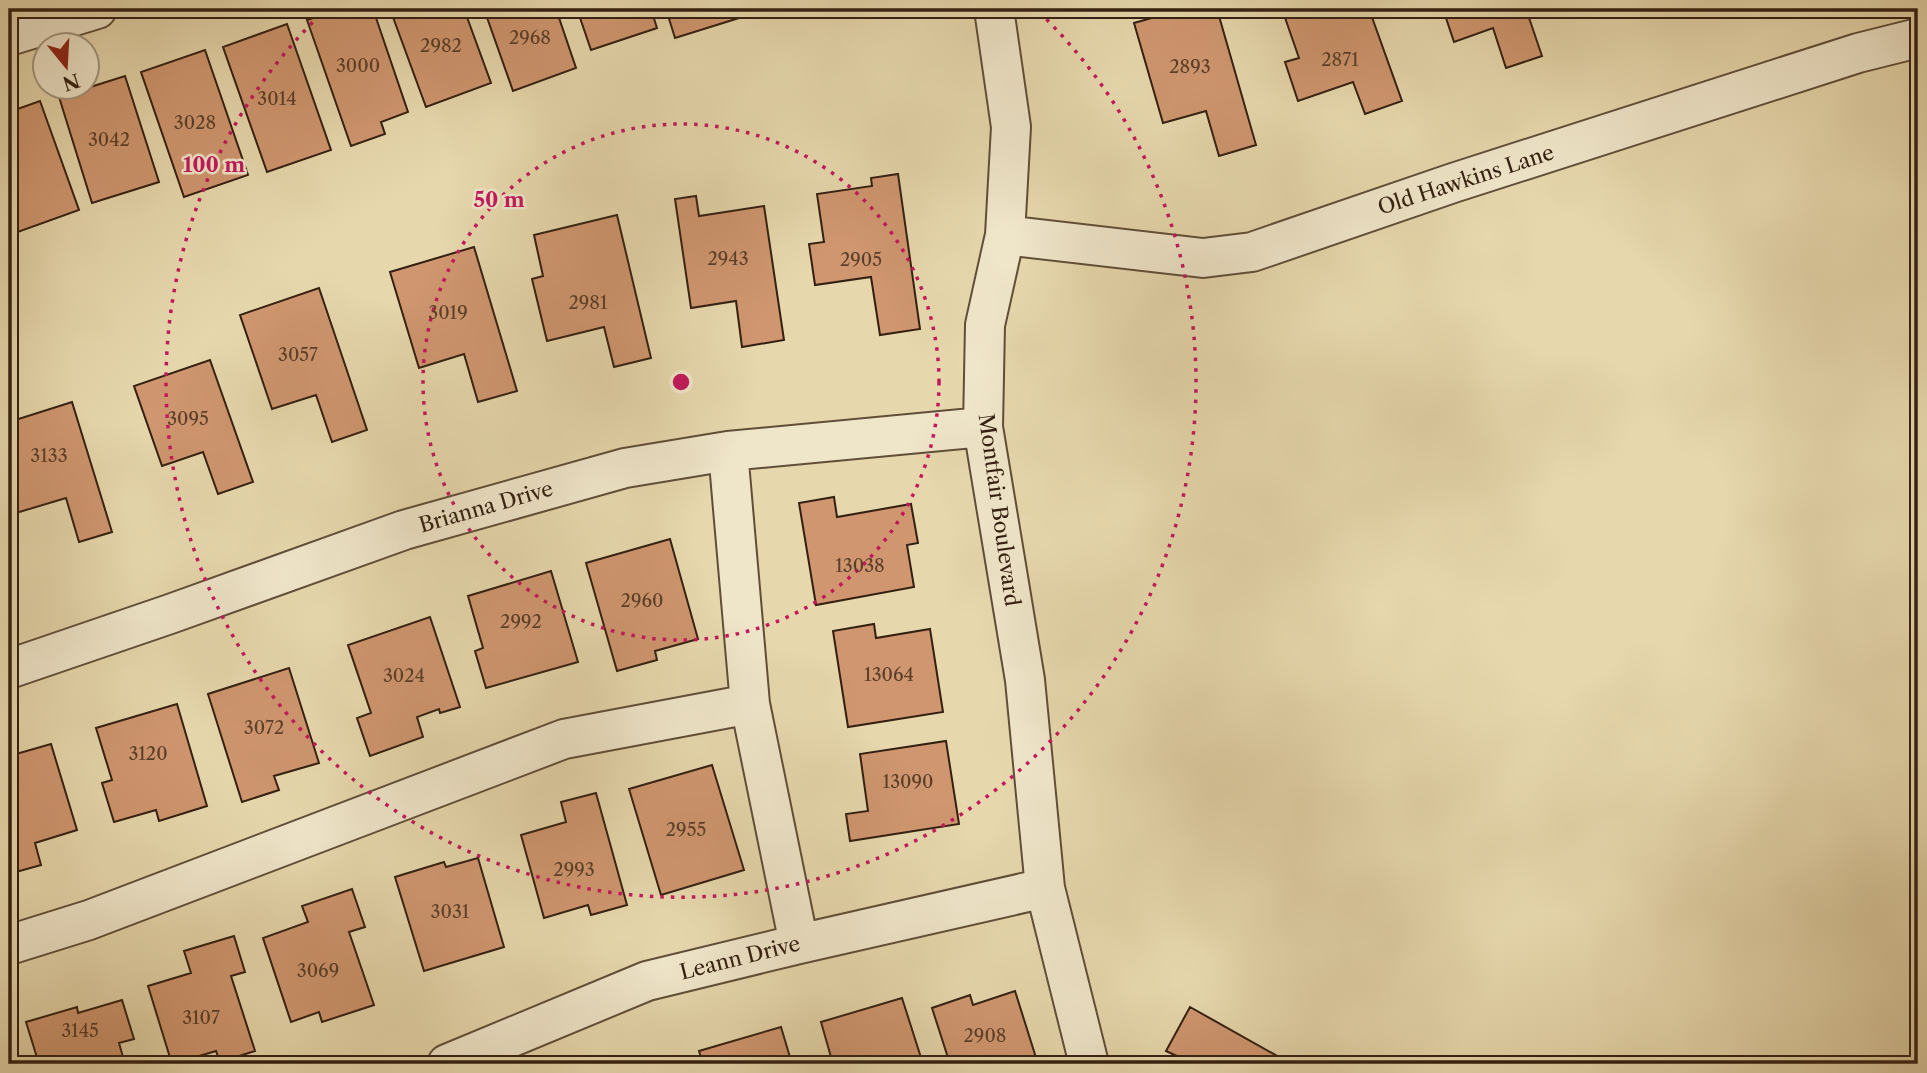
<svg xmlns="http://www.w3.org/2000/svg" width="1927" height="1073" viewBox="0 0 1927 1073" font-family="'Libre Caslon Text',serif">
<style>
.building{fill:#cf966f;stroke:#342011;stroke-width:2}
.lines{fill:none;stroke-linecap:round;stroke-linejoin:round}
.minor-casing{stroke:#604e38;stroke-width:42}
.minor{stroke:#efe5c9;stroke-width:38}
.ring{fill:none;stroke:#c2185b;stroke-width:3.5;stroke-dasharray:3.5 7}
.labels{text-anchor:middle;stroke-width:5;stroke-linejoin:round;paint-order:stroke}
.number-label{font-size:18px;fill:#5b3e28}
.street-label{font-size:21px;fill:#342011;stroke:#efe5c9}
.centre{fill:#c2185b;stroke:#efe5c9;stroke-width:3.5}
.ring-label{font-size:21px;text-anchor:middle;font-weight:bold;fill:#c2185b;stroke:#efe5c9;stroke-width:5;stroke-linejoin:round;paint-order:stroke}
</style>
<rect width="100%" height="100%" fill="#e6d7ac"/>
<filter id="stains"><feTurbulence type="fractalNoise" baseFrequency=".00286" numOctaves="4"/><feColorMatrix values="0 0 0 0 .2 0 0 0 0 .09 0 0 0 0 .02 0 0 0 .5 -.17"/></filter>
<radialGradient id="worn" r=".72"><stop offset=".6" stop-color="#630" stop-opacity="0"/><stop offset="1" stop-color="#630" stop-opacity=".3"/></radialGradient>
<!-- building -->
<path class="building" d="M 340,9 L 373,9 L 408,112 L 381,122 L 385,134 L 351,146 L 307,20 Z
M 390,9 L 464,9 L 491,83 L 426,107 Z
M 484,9 L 556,9 L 576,68 L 513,91 Z
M 577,9 L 651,9 L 657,28 L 591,50 Z
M 666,9 L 736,9 L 739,18 L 675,38 Z
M 1183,9 L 1217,9 L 1256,145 L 1219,156 L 1206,111 L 1163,123 L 1134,23 Z
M 1282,9 L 1369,9 L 1402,101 L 1365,114 L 1353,82 L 1298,101 L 1285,62 L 1299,58 Z
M 1443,9 L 1526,9 L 1542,56 L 1506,68 L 1493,28 L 1454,42 Z
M 287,24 L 331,150 L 267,172 L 223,47 Z
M 205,50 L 248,175 L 184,197 L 141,72 Z
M 125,76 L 159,182 L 92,203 L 59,97 Z
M 40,101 L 79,210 L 15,233 L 9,217 L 9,112 Z
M 898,174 L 920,329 L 880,335 L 871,277 L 815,285 L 809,244 L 824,242 L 817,194 L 872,186 L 871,178 Z
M 696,196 L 699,216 L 764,206 L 784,340 L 742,347 L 736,301 L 691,308 L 675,199 Z
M 617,215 L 651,358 L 614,367 L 604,327 L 547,341 L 532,279 L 543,276 L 534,235 Z
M 474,247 L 517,391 L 478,402 L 464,354 L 419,368 L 390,272 Z
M 319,288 L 367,430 L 332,442 L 316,395 L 272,409 L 240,315 Z
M 210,360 L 253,482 L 218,494 L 203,452 L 162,466 L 134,386 Z
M 72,402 L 112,532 L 79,542 L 66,498 L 16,513 L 9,489 L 9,422 Z
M 834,497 L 837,517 L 911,504 L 918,543 L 907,545 L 914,587 L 816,605 L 799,503 Z
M 670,539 L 698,639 L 655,651 L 657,660 L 617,671 L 586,563 Z
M 551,571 L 578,662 L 486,688 L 475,651 L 483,648 L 468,596 Z
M 430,617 L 460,707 L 440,713 L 439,709 L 417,717 L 423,737 L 370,756 L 357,718 L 371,713 L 348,645 Z
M 874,624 L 876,638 L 930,629 L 943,712 L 848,727 L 833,631 Z
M 289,668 L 319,763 L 274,776 L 279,790 L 242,802 L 208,694 Z
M 177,704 L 207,806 L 159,821 L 156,810 L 114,822 L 102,783 L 112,780 L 96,728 Z
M 946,741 L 959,824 L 850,841 L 846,814 L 868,811 L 860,754 Z
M 51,744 L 77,830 L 35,843 L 41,865 L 9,874 L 9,756 Z
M 712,765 L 744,870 L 661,895 L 629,789 Z
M 596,793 L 627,905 L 591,915 L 588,905 L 544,918 L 521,835 L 566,822 L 561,802 Z
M 478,858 L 504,947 L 424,971 L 395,877 L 444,862 L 446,867 Z
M 352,889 L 365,927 L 349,932 L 374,1005 L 322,1022 L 319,1012 L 291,1022 L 263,938 L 308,922 L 302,906 Z
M 234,936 L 245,972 L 231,976 L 255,1051 L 220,1062 L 216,1051 L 172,1064 L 148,986 L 191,973 L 184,951 Z
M 1015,991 L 1038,1064 L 950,1064 L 932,1008 L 970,995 L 973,1005 Z
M 902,998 L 923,1064 L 833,1064 L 821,1022 Z
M 122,1000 L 134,1039 L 119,1043 L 125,1064 L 39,1064 L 26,1022 L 77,1007 L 78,1013 Z
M 1190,1007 L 1279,1057 L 1275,1064 L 1175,1064 L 1179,1057 L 1166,1051 Z
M 781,1027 L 792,1064 L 703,1064 L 699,1051 Z"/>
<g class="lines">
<!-- minor casing -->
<g class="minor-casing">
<path id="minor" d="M 994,9 L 1011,127 L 1005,235 L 985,325 L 983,427 L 1025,680 L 1045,888 L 1089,1064
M 9,36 L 97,9
M 1005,235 L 1203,258 L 1252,252 L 1453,183 L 1858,53 L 1918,38
M 9,669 L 170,614 L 404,530 L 625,468 L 728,451 L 983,427
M 750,704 L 799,944
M 9,945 L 89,920 L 564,739 L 750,704 L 728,451
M 447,1064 L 647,981 L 799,944 L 1045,888"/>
</g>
<!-- minor -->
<use href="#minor" class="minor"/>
</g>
<!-- distance rings -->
<g class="ring">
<circle cx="681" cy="382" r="258"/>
<path d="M1039 12A515 515 0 1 1 323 12"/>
</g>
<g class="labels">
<!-- number labels -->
<g class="number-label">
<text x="530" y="44">2968</text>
<text x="441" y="52">2982</text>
<text x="1340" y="66">2871</text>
<text x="358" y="72">3000</text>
<text x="1190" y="73">2893</text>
<text x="277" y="105">3014</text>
<text x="195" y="129">3028</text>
<text x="109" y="146">3042</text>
<text x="728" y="265">2943</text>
<text x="861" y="266">2905</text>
<text x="588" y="309">2981</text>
<text x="448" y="319">3019</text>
<text x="298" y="361">3057</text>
<text x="188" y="425">3095</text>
<text x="49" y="462">3133</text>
<text x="860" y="572">13038</text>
<text x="642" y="607">2960</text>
<text x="521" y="628">2992</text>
<text x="889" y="681">13064</text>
<text x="404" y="682">3024</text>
<text x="264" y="734">3072</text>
<text x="148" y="760">3120</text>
<text x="908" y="788">13090</text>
<text x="686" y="836">2955</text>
<text x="574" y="876">2993</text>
<text x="450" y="918">3031</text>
<text x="318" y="977">3069</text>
<text x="201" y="1024">3107</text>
<text x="80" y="1037">3145</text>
<text x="985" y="1042">2908</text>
</g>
<!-- street labels -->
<g class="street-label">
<text transform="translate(1466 180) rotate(-18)" y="7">Old Hawkins Lane</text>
<text transform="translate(486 507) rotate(-16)" y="7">Brianna Drive</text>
<text transform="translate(999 510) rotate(82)" y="7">Montfair Boulevard</text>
<text transform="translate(740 958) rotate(-14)" y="7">Leann Drive</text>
</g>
</g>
<circle cx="681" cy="382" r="10" class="centre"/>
<g class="ring-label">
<text x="214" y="172">100 m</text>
<text x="499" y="207">50 m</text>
</g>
<!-- margin -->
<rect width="1927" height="1073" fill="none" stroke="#e6d7ac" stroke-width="35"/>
<rect x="10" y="10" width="1906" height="1052" fill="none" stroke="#342011" stroke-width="3.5"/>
<rect x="18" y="18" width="1892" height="1038" fill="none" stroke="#342011" stroke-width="2"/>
<!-- north arrow -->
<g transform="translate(66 66) rotate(162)"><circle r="33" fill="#efe5c9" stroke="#a4967f" stroke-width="2"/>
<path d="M0-5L12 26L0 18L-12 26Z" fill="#8f2418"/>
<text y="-10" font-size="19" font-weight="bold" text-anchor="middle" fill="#342011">N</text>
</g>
<rect width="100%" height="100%" filter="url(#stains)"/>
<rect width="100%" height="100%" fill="url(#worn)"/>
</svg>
